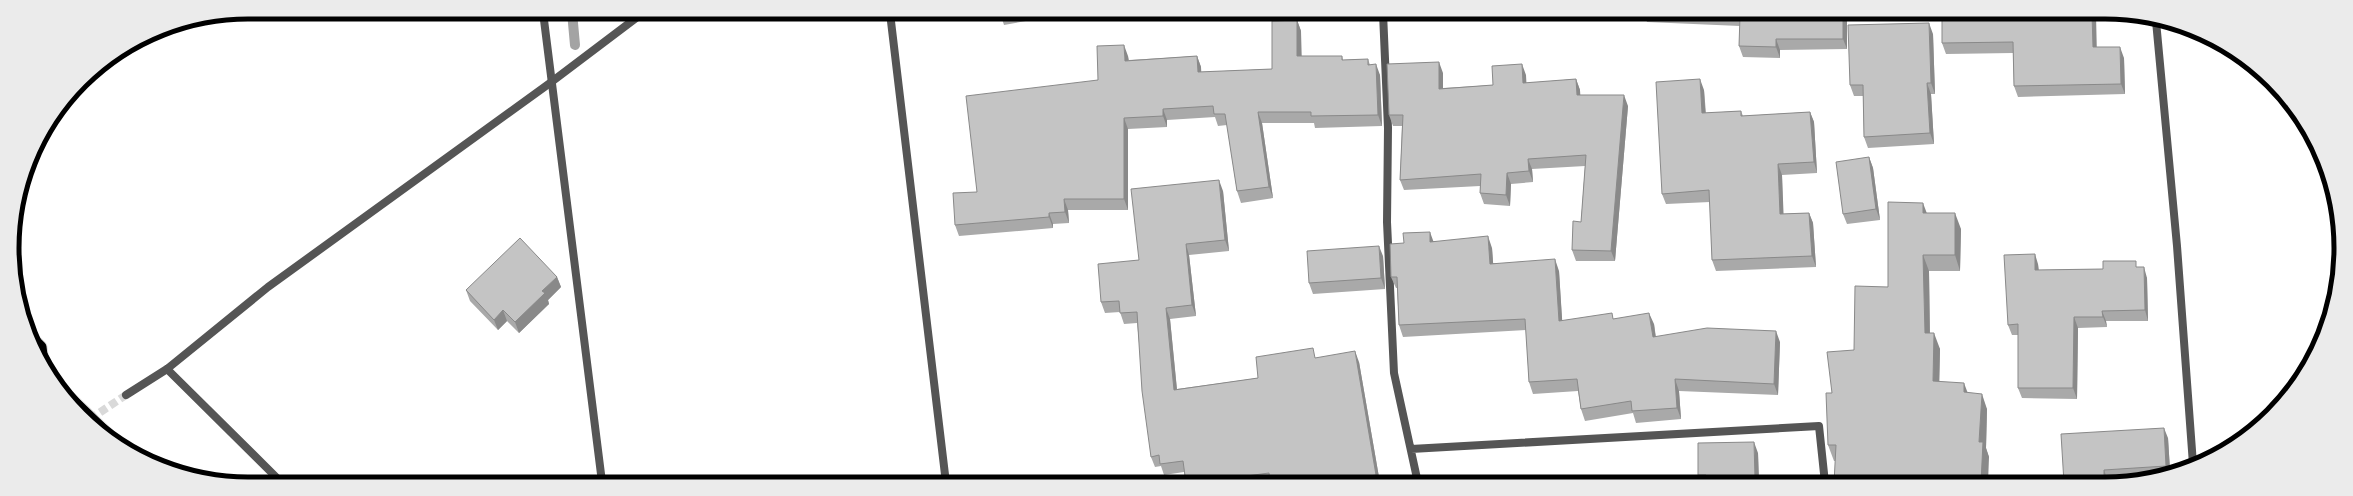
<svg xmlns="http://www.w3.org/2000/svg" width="2353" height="496" viewBox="0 0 2353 496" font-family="Overpass,sans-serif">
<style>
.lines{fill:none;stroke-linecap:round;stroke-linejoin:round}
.stream{stroke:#a3a3a3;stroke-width:10}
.tertiary-tunnel{stroke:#d9d9d9;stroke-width:8;stroke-dasharray:8 4;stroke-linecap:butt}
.trunk-casing{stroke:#dbdbdb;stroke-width:13}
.minor{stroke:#555;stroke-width:8}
.tertiary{stroke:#555;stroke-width:8}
.trunk{stroke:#000;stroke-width:11}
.wall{fill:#a9a9a9}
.shaded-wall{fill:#898989}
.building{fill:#c4c4c4;stroke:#898989}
.rim{fill:none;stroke:#000;stroke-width:5}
</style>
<rect width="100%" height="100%" fill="#fff"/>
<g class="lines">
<!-- stream -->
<path class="stream" d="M 572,12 L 575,45"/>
<!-- tertiary-tunnel -->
<path class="tertiary-tunnel" d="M 90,419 L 126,395"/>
<!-- trunk casing -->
<g class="trunk-casing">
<path id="trunk" d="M 33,339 L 41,347 L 42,355
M 64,392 L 112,438"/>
</g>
<!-- minor -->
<path class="minor" d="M 543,12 L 602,482
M 890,13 L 946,483
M 1383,13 L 1388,128 L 1387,222 L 1394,373 L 1418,483
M 2156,21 L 2177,246 L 2193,464
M 167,369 L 281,482
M 1411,449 L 1819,426 L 1825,483"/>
<!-- tertiary -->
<path class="tertiary" d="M 126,395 L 167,369 L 268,287 L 550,83 L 644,12"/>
<!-- trunk -->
<use href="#trunk" class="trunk"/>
</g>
<!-- wall -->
<path class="wall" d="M 1000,13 L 1085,13 L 1085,19 L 1055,21 L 1054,16 L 1004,25 Z
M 1644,13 L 1847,14 L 1847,49 L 1780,50 L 1780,58 L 1743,57 L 1739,46 L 1740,26 L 1647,22 Z
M 2096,14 L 2096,47 L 2124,58 L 2125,94 L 2018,97 L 2014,86 L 2013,53 L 1946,54 L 1942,43 Z
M 1297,20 L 1301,31 L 1301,56 L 1342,56 L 1343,60 L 1368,59 L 1370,65 L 1380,75 L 1382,126 L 1315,128 L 1314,123 L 1262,123 L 1273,198 L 1241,203 L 1237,191 L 1227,125 L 1218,126 L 1215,117 L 1167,120 L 1167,127 L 1128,129 L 1128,210 L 1068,210 L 1069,223 L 1053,224 L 1053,228 L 959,236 L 955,225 L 1098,80 L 1128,56 L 1129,60 L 1197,56 L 1201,67 L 1201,72 L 1272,69 Z
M 1933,34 L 1935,94 L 1931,94 L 1934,144 L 1868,148 L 1864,137 L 1863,96 L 1854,96 L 1850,85 Z
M 1443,73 L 1443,88 L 1493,85 L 1526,75 L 1526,83 L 1576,79 L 1580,90 L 1580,95 L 1628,106 L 1615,261 L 1576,261 L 1572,250 L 1581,222 L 1585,166 L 1532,169 L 1533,182 L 1511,184 L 1510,206 L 1484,204 L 1480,193 L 1480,186 L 1404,190 L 1400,180 L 1402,126 L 1393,126 L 1389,115 Z
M 1704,90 L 1706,113 L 1741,111 L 1743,116 L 1810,112 L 1814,122 L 1817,173 L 1782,175 L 1783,214 L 1809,213 L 1813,223 L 1816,267 L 1716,271 L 1712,260 L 1710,202 L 1666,204 L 1662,194 Z
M 1869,157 L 1873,168 L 1880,220 L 1847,224 L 1843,214 Z
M 1223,191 L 1229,251 L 1189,255 L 1196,316 L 1170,319 L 1177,389 L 1258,378 L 1316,358 L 1359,362 L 1380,483 L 1186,483 L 1184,472 L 1164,475 L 1161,466 L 1155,467 L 1151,457 L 1137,323 L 1124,324 L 1120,312 L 1105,313 L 1101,302 L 1139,260 Z
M 1927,213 L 1961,229 L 1960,271 L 1929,271 L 1930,333 L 1940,349 L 1939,382 L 1968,393 L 1987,409 L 1986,448 L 1989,457 L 1834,461 L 1828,445 L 1832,393 L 1854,350 Z
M 1433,241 L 1492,248 L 1493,263 L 1559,271 L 1562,321 L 1614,319 L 1654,324 L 1656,337 L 1780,342 L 1778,395 L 1679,391 L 1681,419 L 1636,423 L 1633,413 L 1585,421 L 1581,409 L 1578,391 L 1533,394 L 1529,382 L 1526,330 L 1403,337 L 1399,325 L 1397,288 L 1396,288 L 1391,277 L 1404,243 Z
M 1383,256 L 1385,289 L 1313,294 L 1309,283 Z
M 2038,264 L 2039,270 L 2103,269 L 2138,267 L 2147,278 L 2148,321 L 2106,321 L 2107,327 L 2078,328 L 2077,399 L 2022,398 L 2018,388 L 2018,335 L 2012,335 L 2008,325 Z
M 557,277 L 561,287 L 548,300 L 549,304 L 519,333 L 507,321 L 498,330 L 470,301 L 466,290 Z
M 2168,438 L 2170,470 L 2137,479 L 2108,481 L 2108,483 L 2064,483 Z
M 1758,453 L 1759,483 L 1701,483 L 1698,475 Z"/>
<!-- shaded-wall -->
<path class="shaded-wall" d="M 1083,13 L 1085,13 L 1085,19 Z
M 1843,14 L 1847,14 L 1847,49 L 1843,39 Z
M 2092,14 L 2096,14 L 2097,58 L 2093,47 Z
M 1297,20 L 1301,31 L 1302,67 L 1297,56 Z
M 1929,23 L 1933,34 L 1935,94 L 1931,83 Z
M 1776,39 L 1780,50 L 1780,58 L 1776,47 Z
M 1124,45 L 1128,56 L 1129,72 L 1125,61 Z
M 2120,47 L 2124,58 L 2125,94 L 2121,84 Z
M 1197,56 L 1201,67 L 1202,84 L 1198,72 Z
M 1439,62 L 1443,73 L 1443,99 L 1439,89 Z
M 1376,64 L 1380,75 L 1382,126 L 1378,115 Z
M 1522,64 L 1526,75 L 1527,94 L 1523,83 Z
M 1576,79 L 1580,90 L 1581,106 L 1577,95 Z
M 1700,79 L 1704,90 L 1706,124 L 1702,113 Z
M 1927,83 L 1931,94 L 1934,144 L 1930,133 Z
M 1624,95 L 1628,106 L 1615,261 L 1611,251 Z
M 1163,109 L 1167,120 L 1167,127 L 1163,116 Z
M 1258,112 L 1262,123 L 1273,198 L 1269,187 Z
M 1810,112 L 1814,122 L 1817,173 L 1814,162 Z
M 1124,118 L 1128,129 L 1128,210 L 1124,199 Z
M 1869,157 L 1873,168 L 1880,220 L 1876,209 Z
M 1528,159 L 1532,169 L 1533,182 L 1529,171 Z
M 1778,164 L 1782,175 L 1784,225 L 1780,214 Z
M 1507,173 L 1511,184 L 1510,206 L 1506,195 Z
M 1219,180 L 1223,191 L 1229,251 L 1225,240 Z
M 1064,199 L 1068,210 L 1069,223 L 1065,212 Z
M 1923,203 L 1929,219 L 1923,213 Z
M 1049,213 L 1053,224 L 1053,228 L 1049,217 Z
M 1809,213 L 1813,223 L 1816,267 L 1812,256 Z
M 1955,213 L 1961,229 L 1960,271 L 1955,255 Z
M 1430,232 L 1434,243 L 1430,242 Z
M 1488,236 L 1492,248 L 1494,275 L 1490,264 Z
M 1186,244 L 1189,255 L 1196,316 L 1192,305 Z
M 1379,246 L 1383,256 L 1385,289 L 1381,278 Z
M 2035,254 L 2038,264 L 2039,281 L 2035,270 Z
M 1923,255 L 1929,271 L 1930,349 L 1925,333 Z
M 1555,259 L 1559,271 L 1563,333 L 1559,321 Z
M 2144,267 L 2147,278 L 2148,321 L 2145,310 Z
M 557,277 L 561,287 L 548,300 L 549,304 L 519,333 L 515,322 L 542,291 Z
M 1166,308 L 1170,319 L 1178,401 L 1174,390 Z
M 503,310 L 507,321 L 498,330 L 494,320 Z
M 2102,311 L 2106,321 L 2107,327 L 2103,317 Z
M 1649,313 L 1654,324 L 1657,349 L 1653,337 Z
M 2074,317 L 2078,328 L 2077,399 L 2073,388 Z
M 1776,331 L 1780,342 L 1778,395 L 1774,384 Z
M 1934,333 L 1940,349 L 1939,397 L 1933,381 Z
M 1355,351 L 1359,362 L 1380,483 L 1376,475 Z
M 1675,379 L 1679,391 L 1681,419 L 1677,408 Z
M 1964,383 L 1970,399 L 1964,392 Z
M 1982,394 L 1987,409 L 1986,448 L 1989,457 L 1988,483 L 1981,483 L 1979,442 Z
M 2164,428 L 2168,438 L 2170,470 L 2168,471 L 2166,466 Z
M 1754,442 L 1758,453 L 1759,483 L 1756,483 L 1755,478 Z
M 2104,470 L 2108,481 L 2108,483 L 2104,483 Z"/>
<!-- building -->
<path class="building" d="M 1000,13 L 1009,13 L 1000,14 Z
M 1696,14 L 1843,14 L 1843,39 L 1776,39 L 1776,47 L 1739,46 L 1740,16 Z
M 1942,14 L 2092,14 L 2093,47 L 2120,47 L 2121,84 L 2014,86 L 2013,42 L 1942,43 Z
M 1297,20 L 1297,56 L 1342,56 L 1342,60 L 1368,59 L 1368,65 L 1376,64 L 1378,115 L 1311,116 L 1311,112 L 1258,112 L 1269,187 L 1237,191 L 1225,114 L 1214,114 L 1213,106 L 1163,109 L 1163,116 L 1124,118 L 1124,199 L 1064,199 L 1065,212 L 1049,213 L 1049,217 L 955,225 L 953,193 L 977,192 L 966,96 L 1098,80 L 1097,46 L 1124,45 L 1125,61 L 1197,56 L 1198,72 L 1272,69 L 1272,21 Z
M 1929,23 L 1931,83 L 1927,83 L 1930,133 L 1864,137 L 1863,85 L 1850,85 L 1848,25 Z
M 1439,62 L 1439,89 L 1493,85 L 1492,66 L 1522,64 L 1523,83 L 1576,79 L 1577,95 L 1624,95 L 1611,251 L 1572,250 L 1573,221 L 1581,222 L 1586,155 L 1528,159 L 1529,171 L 1507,173 L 1506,195 L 1480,193 L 1481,174 L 1400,180 L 1403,115 L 1389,115 L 1387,64 Z
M 1700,79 L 1702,113 L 1741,111 L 1741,116 L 1810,112 L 1814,162 L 1778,164 L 1780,214 L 1809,213 L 1812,256 L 1712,260 L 1709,190 L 1662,194 L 1656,82 Z
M 1869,157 L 1876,209 L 1843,214 L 1836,162 Z
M 1219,180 L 1225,240 L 1186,244 L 1192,305 L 1166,308 L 1174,390 L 1258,378 L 1256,357 L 1313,348 L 1315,358 L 1355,351 L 1376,475 L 1322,483 L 1270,483 L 1269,473 L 1194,483 L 1186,483 L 1183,461 L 1160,464 L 1159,455 L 1151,457 L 1142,391 L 1137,312 L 1120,313 L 1119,301 L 1101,302 L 1098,264 L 1139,260 L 1131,189 Z
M 1888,202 L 1923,203 L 1923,213 L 1955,213 L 1955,255 L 1923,255 L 1925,333 L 1934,333 L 1933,381 L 1964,383 L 1964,392 L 1982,394 L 1979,442 L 1983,442 L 1981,483 L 1834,483 L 1836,445 L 1828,445 L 1826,393 L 1832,393 L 1827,352 L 1854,350 L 1855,286 L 1888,287 Z
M 1430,232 L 1430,242 L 1488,236 L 1490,264 L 1555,259 L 1559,321 L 1612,313 L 1613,319 L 1649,313 L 1653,337 L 1707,328 L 1776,331 L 1774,384 L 1675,379 L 1677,408 L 1632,411 L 1631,401 L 1581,409 L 1577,379 L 1529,382 L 1525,319 L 1399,325 L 1397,277 L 1391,277 L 1390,244 L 1404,243 L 1403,233 Z
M 520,238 L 557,277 L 542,291 L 545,293 L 515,322 L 503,310 L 494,320 L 466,290 Z
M 1379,246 L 1381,278 L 1309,283 L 1307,251 Z
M 2035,254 L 2035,270 L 2103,269 L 2103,261 L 2136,261 L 2136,267 L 2144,267 L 2145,310 L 2102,311 L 2103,317 L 2074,317 L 2073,388 L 2018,388 L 2018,324 L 2008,325 L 2004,255 Z
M 2164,428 L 2166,466 L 2104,470 L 2104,483 L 2064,483 L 2061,434 Z
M 1754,442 L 1755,478 L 1706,479 L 1706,475 L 1698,475 L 1698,443 Z"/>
<!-- crop -->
<path d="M0 0H2353V496H0ZM248 19H2105A229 229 0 0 1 2334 248V248A229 229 0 0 1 2105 477H248A229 229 0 0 1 19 248V248A229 229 0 0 1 248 19Z" fill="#ebebeb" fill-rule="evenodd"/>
<path class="rim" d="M248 19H2105A229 229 0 0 1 2334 248V248A229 229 0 0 1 2105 477H248A229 229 0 0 1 19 248V248A229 229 0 0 1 248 19Z"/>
</svg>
